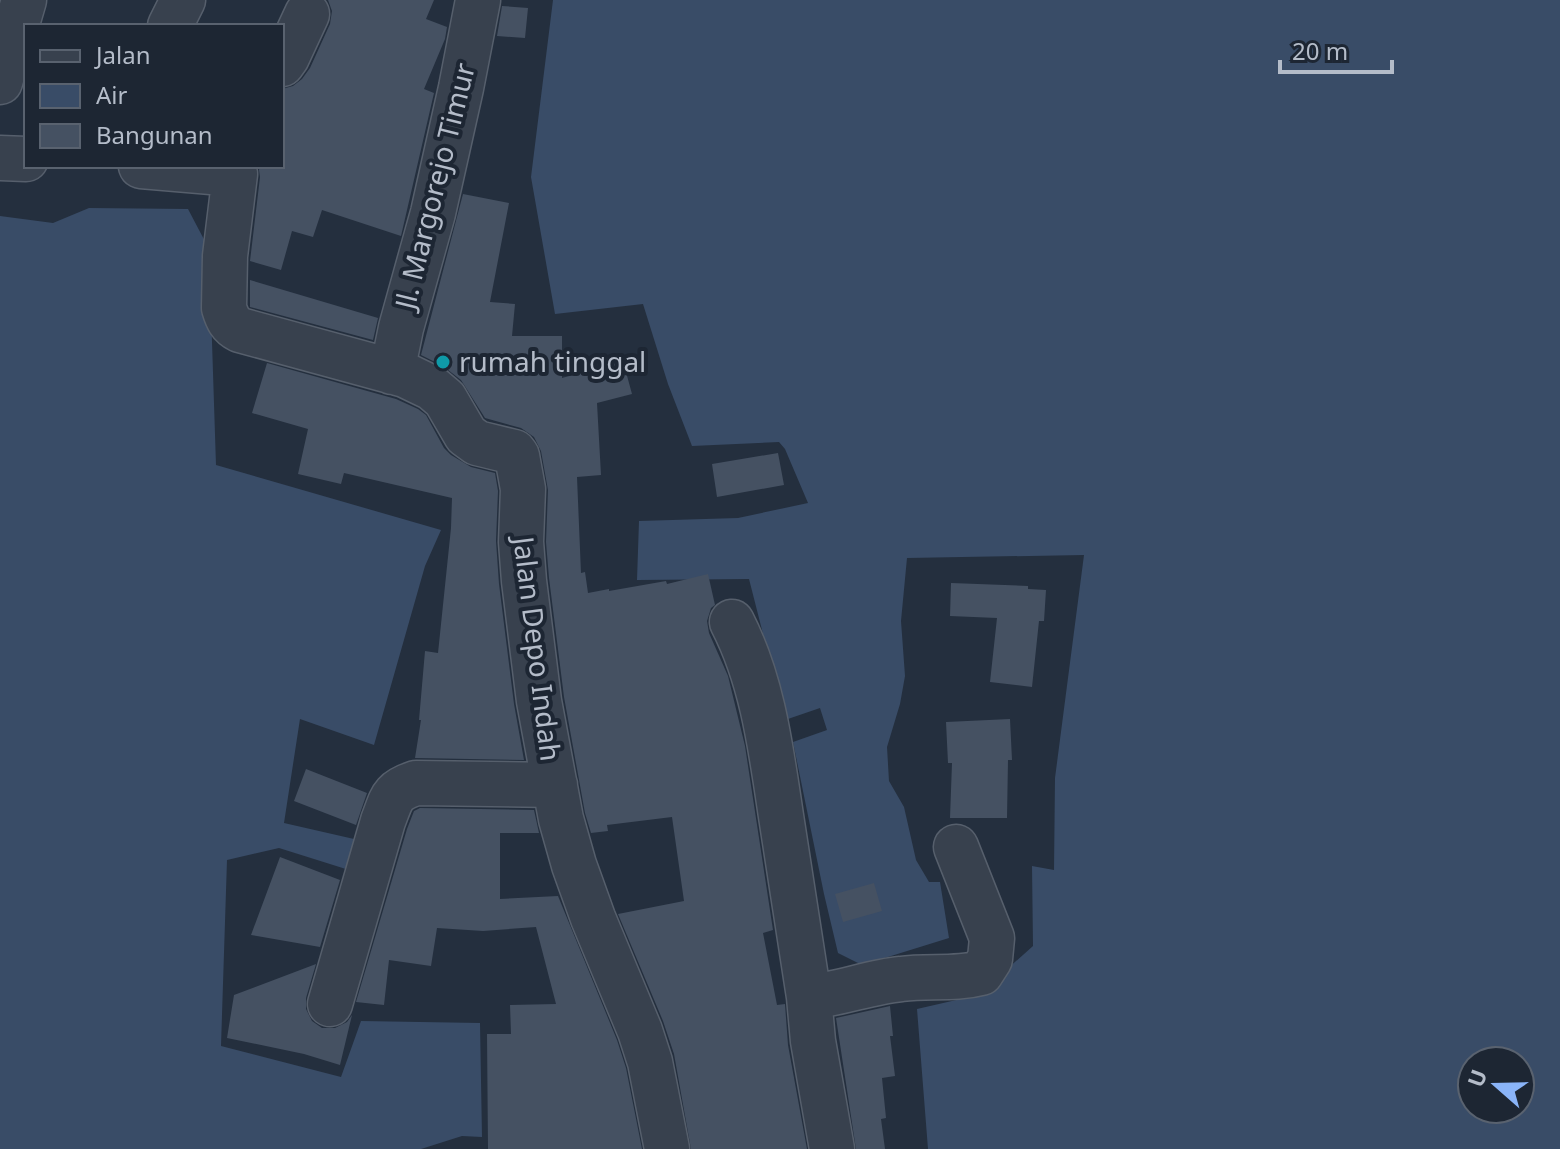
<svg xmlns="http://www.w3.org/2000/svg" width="1560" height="1149" viewBox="0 0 1560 1149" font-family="'Noto Sans',sans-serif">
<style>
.water{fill:#394c67;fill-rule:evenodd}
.building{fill:#455162}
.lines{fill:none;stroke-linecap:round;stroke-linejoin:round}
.minor-casing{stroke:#565f6c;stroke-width:47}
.minor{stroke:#38414e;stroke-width:44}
.culture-dot{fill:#0f9aa8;stroke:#1d2633;stroke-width:3}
.labels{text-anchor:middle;stroke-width:8;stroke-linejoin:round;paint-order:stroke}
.street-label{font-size:28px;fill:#b4bcc9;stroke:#1d2633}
.poi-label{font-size:28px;fill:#b4bcc9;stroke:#1d2633;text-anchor:start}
</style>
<rect width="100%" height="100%" fill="#242f3e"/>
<!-- water -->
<path class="water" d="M 553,0 L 1560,0 L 1560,1149 L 928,1149 L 917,1009 L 978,995 L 1033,946 L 1032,866 L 1054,870 L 1055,778 L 1084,555 L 907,558 L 901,621 L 905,676 L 900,704 L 887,747 L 889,781 L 904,807 L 916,860 L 929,882 L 940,882 L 949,938 L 862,965 L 838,953 L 824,894 L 793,742 L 827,730 L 820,708 L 785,720 L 749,579 L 637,580 L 639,521 L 738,518 L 808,503 L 785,449 L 779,442 L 692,446 L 668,384 L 643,304 L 555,314 L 531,177 ZM 1472,1061 L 1520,1061 L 1520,1109 L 1472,1109 Z
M 89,208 L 188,209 L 209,249 L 216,465 L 441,530 L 425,566 L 374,745 L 300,719 L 284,823 L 354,839 L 349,870 L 279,848 L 227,860 L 221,1046 L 341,1077 L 361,1021 L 480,1023 L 482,1137 L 462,1136 L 421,1149 L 0,1149 L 0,216 L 53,223 Z"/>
<!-- building -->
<path class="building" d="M 328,0 L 434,0 L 426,19 L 447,27 L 445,39 L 424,89 L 434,93 L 401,236 L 322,210 L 313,237 L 292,231 L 281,270 L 250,261 L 260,177 L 259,170 L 260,166 L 282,166 L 282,89 L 293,86 L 302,79 L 310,68 L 330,24 L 332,11 Z
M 502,6 L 528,8 L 525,38 L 497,36 Z
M 463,194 L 509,203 L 490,302 L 515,304 L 512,336 L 562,336 L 562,378 L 623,361 L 632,394 L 597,403 L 601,475 L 577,477 L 581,573 L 585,572 L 588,593 L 609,589 L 609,591 L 666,581 L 667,584 L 708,574 L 715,605 L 711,608 L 707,621 L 709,633 L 728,676 L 745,746 L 773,930 L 763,933 L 777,1005 L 785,1004 L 788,1045 L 807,1149 L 691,1149 L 674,1054 L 663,1021 L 618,914 L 684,901 L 672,817 L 607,825 L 608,831 L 591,833 L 585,813 L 564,697 L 549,578 L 546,542 L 548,490 L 541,451 L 534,437 L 521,428 L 485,418 L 461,380 L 443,366 L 421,355 Z
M 250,280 L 378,318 L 373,340 L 250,307 Z
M 267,363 L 396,399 L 418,409 L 426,415 L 444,448 L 451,455 L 471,467 L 495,473 L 498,491 L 496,541 L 499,584 L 514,704 L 524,760 L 415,758 L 421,720 L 419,720 L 425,651 L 438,653 L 451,528 L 452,498 L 344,473 L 341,484 L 298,474 L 308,429 L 252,413 Z
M 778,453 L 784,485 L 717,497 L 712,464 Z
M 951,583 L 1028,586 L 1028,589 L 1046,590 L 1044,621 L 1039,621 L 1032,687 L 990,682 L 997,618 L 950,616 Z
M 1010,719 L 1012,760 L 1008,760 L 1007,818 L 950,818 L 952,763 L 948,763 L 946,722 Z
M 306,769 L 367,793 L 356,825 L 294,801 Z
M 420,808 L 534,810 L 539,833 L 500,833 L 500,899 L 558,896 L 617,1040 L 626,1068 L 642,1149 L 488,1149 L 487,1034 L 511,1034 L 510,1005 L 556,1004 L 536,927 L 483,931 L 437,928 L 431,966 L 389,960 L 384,1005 L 356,1002 L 407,829 L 414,811 Z
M 280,857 L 340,880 L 320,947 L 251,935 Z
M 874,883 L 882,911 L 843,922 L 835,894 Z
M 316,964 L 306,998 L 306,1009 L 312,1021 L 322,1028 L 335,1028 L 347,1022 L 352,1015 L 340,1065 L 304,1054 L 227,1038 L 234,995 Z
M 890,1006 L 893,1036 L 890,1036 L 895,1076 L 882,1078 L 886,1118 L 881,1119 L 885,1149 L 856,1149 L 836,1018 Z"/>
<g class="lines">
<!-- minor casing -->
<g class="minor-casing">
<path id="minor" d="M 170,26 L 183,0
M 282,64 L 287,57 L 307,14
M 0,82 L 24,0
M 0,158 L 26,159
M 141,166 L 235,174 L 225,256 L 224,308 C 227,318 230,325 240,330 L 405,375 L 432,388 L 445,399 L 466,435 L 477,443 L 514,452 L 517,456 L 523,489 L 521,542 L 524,581 L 539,701 L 561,819 L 574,865 L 593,918 L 640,1031 L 650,1062 L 667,1149
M 392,372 L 401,328 L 433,213 L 461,88 L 478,0
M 732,622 C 763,682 771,750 781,816 C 790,876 800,937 809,997
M 330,1004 L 383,821 C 392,798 391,791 416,783 L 555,785
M 832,1149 L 813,1041 L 809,997 C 840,994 870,982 901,979 C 928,975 954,980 981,973 L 990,959 L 992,938 L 956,847"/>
</g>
<!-- minor -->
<use href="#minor" class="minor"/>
</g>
<!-- markers -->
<circle class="culture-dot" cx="443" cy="362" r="8"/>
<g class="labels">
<!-- street labels -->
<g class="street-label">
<text transform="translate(435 186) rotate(-76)" y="10">Jl. Margorejo Timur</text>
<text transform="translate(537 649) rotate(83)" y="10">Jalan Depo Indah</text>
</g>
<!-- poi labels -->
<g class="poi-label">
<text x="459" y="372">rumah tinggal</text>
</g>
</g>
<!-- legend -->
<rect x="24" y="24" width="260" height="144" fill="#1d2633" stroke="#59626f" stroke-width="2"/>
<rect x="40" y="50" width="40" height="12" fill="#38414e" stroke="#59626f" stroke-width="2"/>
<text x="96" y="64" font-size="24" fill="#b4bcc9">Jalan</text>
<rect x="40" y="84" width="40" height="24" fill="#394c67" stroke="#59626f" stroke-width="2"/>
<text x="96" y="104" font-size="24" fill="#b4bcc9">Air</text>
<rect x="40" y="124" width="40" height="24" fill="#455162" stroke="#59626f" stroke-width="2"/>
<text x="96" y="144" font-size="24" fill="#b4bcc9">Bangunan</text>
<!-- north arrow -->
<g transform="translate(1496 1085) rotate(290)"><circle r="38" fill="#1d2633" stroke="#59626f" stroke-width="2"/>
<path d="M0-6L14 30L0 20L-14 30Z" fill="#8ab4f8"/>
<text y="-12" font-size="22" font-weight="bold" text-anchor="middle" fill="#b4bcc9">U</text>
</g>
<!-- scale -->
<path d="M1280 60v12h112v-12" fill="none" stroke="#b4bcc9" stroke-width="4"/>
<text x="1292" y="60" font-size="24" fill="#b4bcc9" stroke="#1d2633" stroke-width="6" paint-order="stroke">20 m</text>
</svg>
